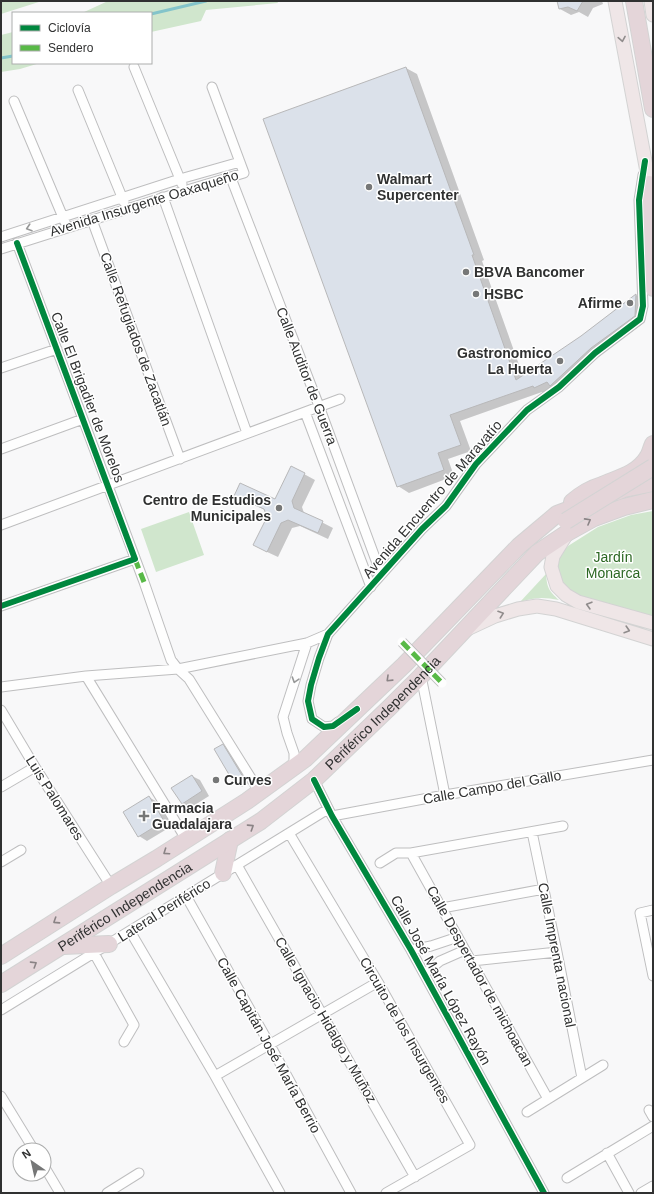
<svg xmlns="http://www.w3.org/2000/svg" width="654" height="1194" viewBox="0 0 654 1194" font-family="Helvetica,sans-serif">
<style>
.green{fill:#d0e6cd}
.shadow{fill:#0003}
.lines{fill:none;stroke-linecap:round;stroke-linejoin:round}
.stream{stroke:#83c4ca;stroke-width:3}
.building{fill:#dbe1ea;stroke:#b8b8b9}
.street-casing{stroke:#bebebf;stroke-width:11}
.primary-casing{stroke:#d3d3d3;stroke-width:15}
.highway-casing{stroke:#d3d3d3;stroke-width:18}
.street{stroke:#fefefe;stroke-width:9}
.primary{stroke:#efe6e7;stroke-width:13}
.highway{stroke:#e4d5d9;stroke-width:16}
.street-bridge-casing{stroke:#bebebf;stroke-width:11;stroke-linecap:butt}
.highway-bridge-casing{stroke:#d3d3d3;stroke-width:18;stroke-linecap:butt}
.street-bridge{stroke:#fefefe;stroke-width:9}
.highway-bridge{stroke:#e4d5d9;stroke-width:16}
.quiet{stroke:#58b947;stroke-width:5;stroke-dasharray:10 5;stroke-linecap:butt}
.cycleway-casing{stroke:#fff;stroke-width:8}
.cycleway{stroke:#00873e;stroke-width:6}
.oneway{stroke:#908c8c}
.oneway2{stroke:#979898}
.oneway3{stroke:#8a8385}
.poi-dot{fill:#767777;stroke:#fff;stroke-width:1.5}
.labels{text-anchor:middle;stroke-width:3;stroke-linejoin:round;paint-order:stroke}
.poi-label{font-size:14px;font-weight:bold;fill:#303131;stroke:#fff;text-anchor:start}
.street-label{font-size:14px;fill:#303131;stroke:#fff}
.park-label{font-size:14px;fill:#2b6722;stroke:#fff}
</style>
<rect width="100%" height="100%" fill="#f8f8f9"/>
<!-- green -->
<path class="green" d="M 1,1 L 42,1 L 1,14 Z
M 108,1 L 277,1 L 278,3 L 206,10 L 201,21 L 151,32 L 151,13 L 82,13 Z
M 13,32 L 13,63 L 40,63 L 20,69 L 1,72 L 1,35 Z
M 653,511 L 653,616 L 582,598 L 569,591 L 557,576 L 557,558 L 568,546 L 598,527 L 631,515 Z
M 189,512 L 204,555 L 156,572 L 141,529 Z
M 546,574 C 547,588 549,591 559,600 C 544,597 535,597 520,602 Z"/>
<!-- shadow -->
<path class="shadow" d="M 558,1 L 602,1 L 603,4 L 593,8 L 588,17 L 579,12 L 571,15 L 560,9 Z
M 406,68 L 417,74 L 484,260 L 482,261 L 523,376 L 581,337 L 636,295 L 647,301 L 645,322 L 602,354 L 561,391 L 556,389 L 545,394 L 542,392 L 460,421 L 471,451 L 448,459 L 454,476 L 409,493 L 398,486 Z
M 304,474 L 315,480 L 302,507 L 304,513 L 333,528 L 328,539 L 300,526 L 292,528 L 278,557 L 265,551 L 268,517 L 265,510 L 235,495 L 276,501 Z
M 223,746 L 231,750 L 250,782 L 242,787 L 234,782 Z
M 192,776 L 200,780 L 209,796 L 190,808 L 182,803 Z
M 149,797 L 157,802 L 172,826 L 147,841 L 139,836 Z"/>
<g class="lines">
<!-- stream -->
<path class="stream" d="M 151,14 L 206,1
M 1,58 L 13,56"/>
</g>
<!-- building -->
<path class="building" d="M 557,1 L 583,1 L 577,11 L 568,7 L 559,9 Z
M 406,67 L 474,255 L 472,255 L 516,380 L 581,336 L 636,294 L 635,316 L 591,348 L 550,386 L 547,382 L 534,388 L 533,386 L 450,415 L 461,445 L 438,453 L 444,470 L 397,487 L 263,119 Z
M 291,466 L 305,473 L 292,501 L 294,508 L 323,521 L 318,533 L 288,520 L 281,523 L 267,552 L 253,545 L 267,517 L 264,509 L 234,496 L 240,483 L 275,499 Z
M 223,744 L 243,777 L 234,783 L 214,749 Z
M 192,775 L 202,791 L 182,804 L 171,788 Z
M 149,796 L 164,821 L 138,837 L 123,812 Z"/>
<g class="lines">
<!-- street casing -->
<g class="street-casing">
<path id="street" d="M 134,67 L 182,184
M 78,90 L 124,202
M 14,101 L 65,222
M 231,178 L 319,406 L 381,574
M 163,197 L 247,433
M 92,220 L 180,459
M 1,237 L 180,179 L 240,162
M 17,243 L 144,582 L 171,660 L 178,669 L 189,679 L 259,791
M 1,249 L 184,191 L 244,173 L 212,87
M 1,368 L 57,349
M 305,412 L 371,587
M 1,449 L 83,419
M 1,525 L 340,399
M 1,606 L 135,559
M 86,676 L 186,839
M 421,676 L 445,795
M 1,687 L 86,676 L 178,669 L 307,643 L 328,634
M 1,710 L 35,767 L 111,886
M 338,722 L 333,726 L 324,727 L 312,719 L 308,701 L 311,685 L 319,658 L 328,634 L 422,529 L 446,506 L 476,464 L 527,410 L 559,387 L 595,353 L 640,319 L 643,306 L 639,200 L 643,175
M 294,767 L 294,753 L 287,733 L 283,717 L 307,643
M 314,780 L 332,816 L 411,950 L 544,1193
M 1,787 L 35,767
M 332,816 L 445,795 L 653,760
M 532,832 L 557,952 L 582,1078
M 289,833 L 378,982 L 470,1145 L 386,1193
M 411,853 L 548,1099
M 1,862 L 21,850
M 380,863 L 396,853 L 411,853 L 563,826
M 237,865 L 415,1177
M 186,896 L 270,1045 L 351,1193
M 442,908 L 544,889
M 653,910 L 640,913 L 653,976
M 130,931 L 215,1076 L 280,1193
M 411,950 L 431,946 L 458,937
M 94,953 L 134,1025 L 124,1042
M 472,961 L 557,952
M 424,974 L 440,961 L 465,950
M 1,1010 L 328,809
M 215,1076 L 378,982
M 1,1096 L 34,1150
M 649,1110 L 653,1117
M 527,1112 L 603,1065
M 607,1153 L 629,1193
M 44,1166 L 60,1193
M 567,1178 L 653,1126
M 107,1193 L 139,1173
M 641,1193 L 653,1186"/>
</g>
<!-- primary casing -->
<g class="primary-casing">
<path id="primary" d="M 615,1 L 651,193
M 651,1 L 653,15
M 566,535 L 553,556 L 551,567 L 557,586 L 566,595 L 578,602 L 653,623
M 467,629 L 495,616 L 518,609 L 537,606 L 556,609 L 653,639"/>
</g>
<!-- highway casing -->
<g class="highway-casing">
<g id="highway">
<path d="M 634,1 L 653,109"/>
<path d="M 649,184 L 653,288"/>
<path d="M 617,492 L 624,489 L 653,483"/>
<path d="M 572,502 C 580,495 592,488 602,485 C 618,478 637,474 647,458 C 650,454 651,448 653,444"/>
<path d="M 223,873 L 230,840"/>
<path d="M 63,946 L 109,944"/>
<path d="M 1,956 L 111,886 L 156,859 L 247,801 L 305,759 L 404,665 L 519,546 L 557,514 L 589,502"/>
<path id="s1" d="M 1,984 L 261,821 L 314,780 L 390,707 L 421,676 L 537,553 L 567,533 L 594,518 L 624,507 L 653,500"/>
</g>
</g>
<!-- street -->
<use href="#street" class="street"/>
<!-- primary -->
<use href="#primary" class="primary"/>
<!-- highway -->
<use href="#highway" class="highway"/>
<!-- street-bridge casing -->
<g class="street-bridge-casing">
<path id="street-bridge" d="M 402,642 L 442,683"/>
</g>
<!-- highway-bridge casing -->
<g class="highway-bridge-casing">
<path id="highway-bridge" d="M 566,521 L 653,467"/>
</g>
<!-- street-bridge -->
<use href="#street-bridge" class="street-bridge"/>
<!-- highway-bridge -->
<use href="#highway-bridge" class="highway-bridge"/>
<!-- quiet -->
<path class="quiet" d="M 135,559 L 144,582
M 402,642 L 442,683"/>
<!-- cycleway casing -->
<g class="cycleway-casing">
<path id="cycleway" d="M 1,606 L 135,559 L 17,243
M 357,709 L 333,726 L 324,727 L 312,719 L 308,701 L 311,685 L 319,658 L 328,634 L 422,529 L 446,506 L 476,464 L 527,410 L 559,387 L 595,353 L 640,319 L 643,306 L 639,200 L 645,161
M 314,780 L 332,816 L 411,950 L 544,1193"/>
</g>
<!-- cycleway -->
<use href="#cycleway" class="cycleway"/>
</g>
<!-- one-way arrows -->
<defs><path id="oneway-chevron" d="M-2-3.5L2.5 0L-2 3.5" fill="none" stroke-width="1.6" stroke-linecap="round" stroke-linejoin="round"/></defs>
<g class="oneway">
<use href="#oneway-chevron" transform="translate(622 39) rotate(80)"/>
<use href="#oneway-chevron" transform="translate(589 605) rotate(-164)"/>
<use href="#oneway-chevron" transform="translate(501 614) rotate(-19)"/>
<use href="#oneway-chevron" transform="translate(627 630) rotate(17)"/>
</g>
<g class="oneway2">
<use href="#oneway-chevron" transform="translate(29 228) rotate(162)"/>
<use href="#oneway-chevron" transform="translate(295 680) rotate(108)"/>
</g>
<g class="oneway3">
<use href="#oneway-chevron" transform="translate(588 521) rotate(-29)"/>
<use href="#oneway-chevron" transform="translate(389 679) rotate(136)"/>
<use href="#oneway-chevron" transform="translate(251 827) rotate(-33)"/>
<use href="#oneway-chevron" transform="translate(166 852) rotate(146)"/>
<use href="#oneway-chevron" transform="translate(56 921) rotate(147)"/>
<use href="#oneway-chevron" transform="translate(34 964) rotate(-32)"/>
</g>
<!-- markers -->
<g class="poi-dot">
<circle cx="369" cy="187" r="4"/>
<circle cx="466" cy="272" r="4"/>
<circle cx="476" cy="294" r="4"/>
<circle cx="630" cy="303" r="4"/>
<circle cx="560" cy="361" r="4"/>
<circle cx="279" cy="508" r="4"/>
<circle cx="216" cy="780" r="4"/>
<path d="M142 810h4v4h4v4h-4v4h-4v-4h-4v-4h4z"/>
</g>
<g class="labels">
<!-- poi labels -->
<g class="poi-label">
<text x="377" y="184">Walmart<tspan x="377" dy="16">Supercenter</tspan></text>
<text x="474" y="277">BBVA Bancomer</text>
<text x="484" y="299">HSBC</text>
<text x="622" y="308" text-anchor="end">Afirme</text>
<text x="552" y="358" text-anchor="end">Gastronomico<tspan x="552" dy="16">La Huerta</tspan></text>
<text x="271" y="505" text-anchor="end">Centro de Estudios<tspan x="271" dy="16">Municipales</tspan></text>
<text x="224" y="785">Curves</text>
<text x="152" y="813">Farmacia<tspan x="152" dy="16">Guadalajara</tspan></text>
</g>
<!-- street labels -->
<g class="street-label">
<text transform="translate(144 203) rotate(-17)" y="5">Avenida Insurgente Oaxaqueño</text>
<text transform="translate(136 339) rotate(70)" y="5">Calle Refugiados de Zacatlán</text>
<text transform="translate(307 376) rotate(69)" y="5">Calle Auditor de Guerra</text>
<text transform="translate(88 397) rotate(69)" y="5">Calle El Brigadier de Morelos</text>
<text transform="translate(432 499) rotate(-49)" y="5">Avenida Encuentro de Maravatío</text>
<text dy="5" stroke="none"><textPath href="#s1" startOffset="470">Periférico Independencia</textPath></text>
<text transform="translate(492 787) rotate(-10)" y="5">Calle Campo del Gallo</text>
<text transform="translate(55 798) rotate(58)" y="5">Luis Palomares</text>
<text dy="5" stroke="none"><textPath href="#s1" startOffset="146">Periférico Independencia</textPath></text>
<text transform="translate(164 910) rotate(-32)" y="5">Lateral Periférico</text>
<text transform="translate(557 955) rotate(79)" y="5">Calle Imprenta nacional</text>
<text transform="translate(480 976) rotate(61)" y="5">Calle Despertador de michoacan</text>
<text transform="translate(441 980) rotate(61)" y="5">Calle José María López Rayón</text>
<text transform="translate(326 1020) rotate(60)" y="5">Calle Ignacio Hidalgo y Muñoz</text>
<text transform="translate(405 1030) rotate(60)" y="5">Circuito de los Insurgentes</text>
<text transform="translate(269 1045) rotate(61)" y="5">Calle Capitán José María Berrio</text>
</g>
<!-- park labels -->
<g class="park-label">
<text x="613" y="562">Jardín<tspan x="613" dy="16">Monarca</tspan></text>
</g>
</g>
<!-- border -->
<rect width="654" height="1194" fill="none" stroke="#303131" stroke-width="4"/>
<!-- legend -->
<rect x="12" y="12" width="140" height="52" fill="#ffffff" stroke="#acadad"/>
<rect x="20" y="25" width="20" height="6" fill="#00873e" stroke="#acadad"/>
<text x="48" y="32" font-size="12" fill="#303131">Ciclovía</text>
<rect x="20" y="45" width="20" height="6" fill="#58b947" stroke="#acadad"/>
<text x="48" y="52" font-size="12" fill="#303131">Sendero</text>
<!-- north arrow -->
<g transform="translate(32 1162) rotate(326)"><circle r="19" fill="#ffffff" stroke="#acadad"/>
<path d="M0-3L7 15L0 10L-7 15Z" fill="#767777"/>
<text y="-6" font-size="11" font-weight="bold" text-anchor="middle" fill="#303131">N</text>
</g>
</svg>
